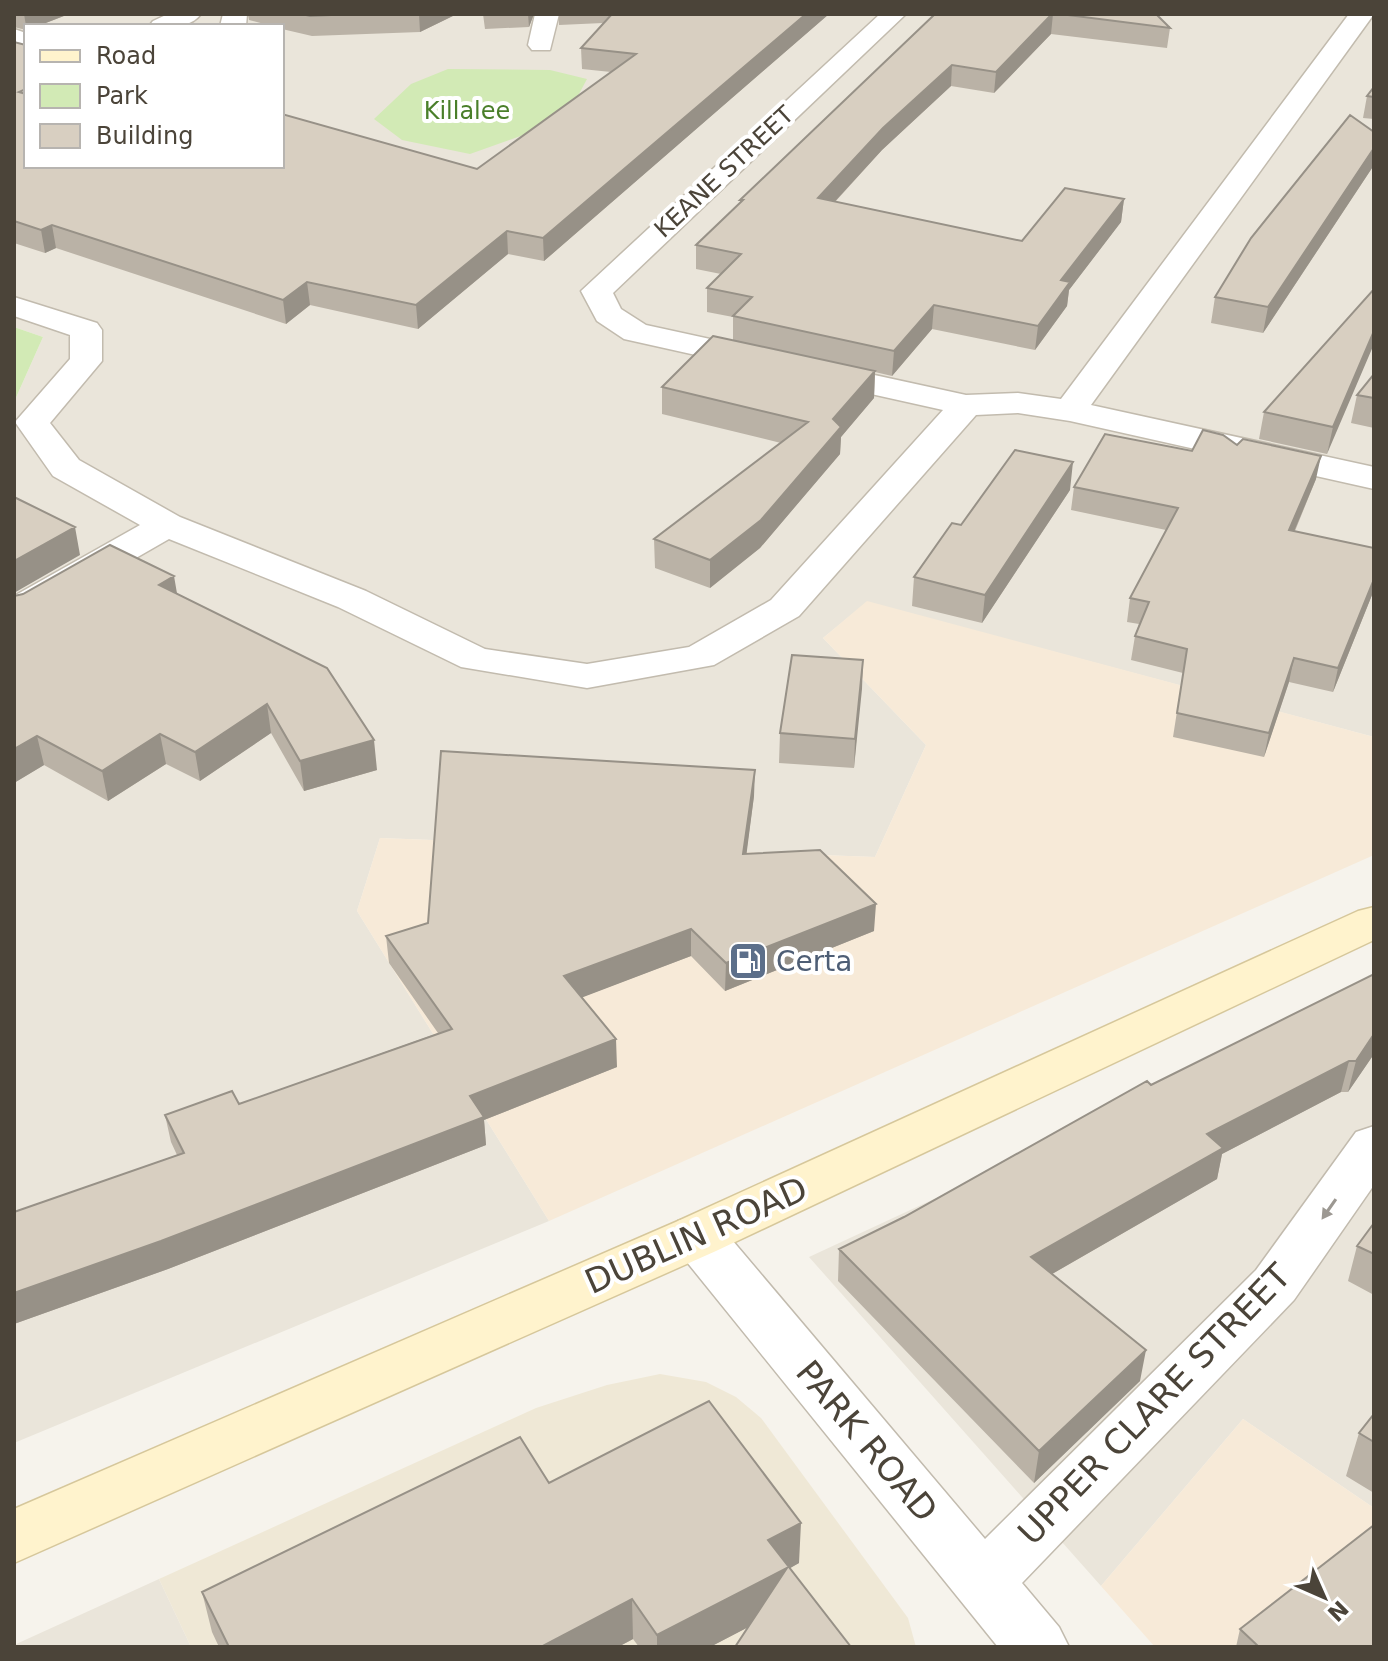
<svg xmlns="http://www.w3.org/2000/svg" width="1388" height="1661" viewBox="0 0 1388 1661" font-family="'DejaVu Sans',sans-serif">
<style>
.residential{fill:#eae5da;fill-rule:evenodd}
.commercial{fill:#f7ead8}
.education{fill:#efe8d6}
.green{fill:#d2eab5}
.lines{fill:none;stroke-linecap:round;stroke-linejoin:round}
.street-casing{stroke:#c2bbae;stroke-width:3}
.secondary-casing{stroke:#d6c79b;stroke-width:3}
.street{fill:#fff;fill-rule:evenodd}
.secondary{fill:#fff3cd;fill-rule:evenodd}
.wall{fill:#bab2a6}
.shaded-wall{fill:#979187}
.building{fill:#d8cfc1;stroke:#979187;stroke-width:2}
.oneway{fill:#9c9892}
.labels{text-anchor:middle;stroke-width:8;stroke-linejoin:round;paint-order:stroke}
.far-park-label{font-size:24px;fill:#4a7f2a;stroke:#fff}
.far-street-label{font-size:24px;fill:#4b4439;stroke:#fff}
.service-label{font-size:28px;fill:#4e5e75;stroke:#fff;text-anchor:start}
.near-street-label{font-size:34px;fill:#4b4439;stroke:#fff}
</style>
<rect width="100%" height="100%" fill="#f6f3ec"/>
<!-- residential -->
<path class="residential" d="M 14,14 L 1374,14 L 1374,737 L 867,602 L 823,638 L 926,745 L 875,857 L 380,838 L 357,911 L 549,1221 L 14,1443 L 14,402 L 43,337 L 14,327 ZM 26,26 L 282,26 L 282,166 L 26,166 Z
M 1374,995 L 1374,1508 L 1243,1419 L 1101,1586 L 809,1257 Z
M 159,1579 L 191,1647 L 14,1647 L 14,1645 Z"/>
<!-- commercial -->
<path class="commercial" d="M 867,601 L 1374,737 L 1374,855 L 549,1221 L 357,911 L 380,838 L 875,857 L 926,745 L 823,638 Z
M 1243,1419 L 1374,1508 L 1374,1647 L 1155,1647 L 1101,1586 Z"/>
<!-- education -->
<path class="education" d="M 660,1374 L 706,1382 L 736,1397 L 761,1418 L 908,1618 L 916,1647 L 191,1647 L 159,1579 L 536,1408 L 607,1385 Z"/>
<!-- green -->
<path class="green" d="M 448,69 L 550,70 L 587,79 L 565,120 L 470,154 L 402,140 L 374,119 L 411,84 Z
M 14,327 L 43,337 L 14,402 Z"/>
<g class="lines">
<!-- street casing -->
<g class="street-casing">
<path id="street" d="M 168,14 L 201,14 C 189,30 167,26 149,26 L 153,21 Z
M 223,14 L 247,14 L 246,26 L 220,26 Z
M 535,14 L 559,14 L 550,50 L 532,50 L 528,45 Z
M 880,14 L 906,14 L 613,293 L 621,309 L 646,325 L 966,395 L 1018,393 L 1061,399 L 1349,14 L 1374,14 L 1091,405 L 1374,467 L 1374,489 L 1070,421 L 1018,413 L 976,415 L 799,616 L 714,665 L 587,688 L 461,667 L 338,607 L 169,539 L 28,620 L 14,624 L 14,596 L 140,525 L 53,476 L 15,422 L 70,359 L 70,335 L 14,316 L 14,297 L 97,323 L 102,330 L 102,361 L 50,423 L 79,460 L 180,517 L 366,591 L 485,649 L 587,664 L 689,647 L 771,600 L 943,410 L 624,339 L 597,321 L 581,291 Z
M 14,29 L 26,33 L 26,49 L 14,45 Z
M 1374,1126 L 1374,1185 L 1294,1300 L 1022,1583 L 1059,1627 L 1069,1647 L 998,1647 L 678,1251 L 670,1236 L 678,1221 L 697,1215 L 716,1221 L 985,1539 L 1256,1270 L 1356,1132 Z"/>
</g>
<!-- secondary casing -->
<g class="secondary-casing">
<path id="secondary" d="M 1374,907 L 1374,940 L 716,1251 L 14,1563 L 14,1509 L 678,1221 L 1358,911 Z"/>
</g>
<!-- street -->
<use href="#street" class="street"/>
<!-- secondary -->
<use href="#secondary" class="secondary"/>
</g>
<!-- wall -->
<path class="wall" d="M 14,14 L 69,14 L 38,26 L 26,26 L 26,30 L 14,27 Z
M 248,14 L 457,14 L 420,32 L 312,36 L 282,29 L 282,26 L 272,26 L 249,20 Z
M 483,14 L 534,14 L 529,27 L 485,29 Z
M 559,14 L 829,14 L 544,261 L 508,254 L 418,329 L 310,305 L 286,324 L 56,248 L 45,253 L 14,243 L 14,42 L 26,166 L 477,169 L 611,72 L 582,69 L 581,48 L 603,23 L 559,25 Z
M 935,14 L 1156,14 L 1170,28 L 1167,48 L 1051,34 L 994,93 L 951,86 L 882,150 L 835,202 L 1022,241 L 1124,199 L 1121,222 L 1069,290 L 1067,306 L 1035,350 L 932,329 L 892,376 L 875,372 L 874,398 L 841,437 L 840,454 L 760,548 L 710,588 L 655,568 L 654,539 L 781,443 L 662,414 L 662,387 L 733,340 L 733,317 L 707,312 L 707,288 L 721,274 L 696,269 L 696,245 L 740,204 L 740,200 Z
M 1374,87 L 1374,119 L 1363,118 L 1367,96 Z
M 1374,132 L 1374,165 L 1263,333 L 1211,323 L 1215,297 Z
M 1374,289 L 1327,454 L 1259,439 L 1264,412 Z
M 1374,374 L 1374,428 L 1351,423 L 1357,395 Z
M 1237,445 L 1316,479 L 1295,531 L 1374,548 L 1374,590 L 1333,692 L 1289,682 L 1264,757 L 1173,737 L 1183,673 L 1131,660 L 1135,636 L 1139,624 L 1127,622 L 1130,598 L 1166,530 L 1071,510 L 1074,487 L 1192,451 Z
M 1070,490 L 982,623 L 912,606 L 914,577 L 961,525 Z
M 177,594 L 377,770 L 304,791 L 271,733 L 200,781 L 166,764 L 108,801 L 44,765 L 14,783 L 14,596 Z
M 863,660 L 854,768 L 779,763 L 780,733 Z
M 754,796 L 746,854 L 874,931 L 725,991 L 691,956 L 582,997 L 617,1067 L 484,1120 L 486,1145 L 168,1269 L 14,1324 L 14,1212 L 177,1155 L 171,1142 L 165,1115 L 239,1104 L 438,1033 L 389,963 L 386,936 L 428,923 Z
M 1374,974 L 1374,1054 L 1348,1092 L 1341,1092 L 1222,1154 L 1217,1179 L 1052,1274 L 1140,1381 L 1034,1483 L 838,1281 L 839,1249 L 904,1217 L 1151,1085 Z
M 1374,1223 L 1374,1295 L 1348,1281 L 1357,1246 Z
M 1374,1414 L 1374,1493 L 1346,1476 L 1359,1433 Z
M 549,1483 L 799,1563 L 789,1568 L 748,1627 L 710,1647 L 639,1647 L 633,1639 L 618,1647 L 219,1647 L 212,1632 L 202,1592 Z
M 1240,1629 L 1374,1647 L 1236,1647 Z"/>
<!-- shaded-wall -->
<path class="shaded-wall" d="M 24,14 L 69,14 L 38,26 L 26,26 Z
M 419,14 L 457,14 L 420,32 Z
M 528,14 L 534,14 L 529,27 Z
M 806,14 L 829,14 L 544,261 L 543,238 Z
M 1053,14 L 1051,34 L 994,93 L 996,72 Z
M 952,65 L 951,86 L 882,150 L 817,221 L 818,198 L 883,128 Z
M 1374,148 L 1374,165 L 1263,333 L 1268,307 Z
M 1124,199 L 1121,222 L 1069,290 L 1067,306 L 1035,350 L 1038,326 L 1061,280 Z
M 52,225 L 56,248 L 45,253 L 41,230 Z
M 507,231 L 508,254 L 418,329 L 416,305 Z
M 307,282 L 310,305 L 286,324 L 283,300 Z
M 934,305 L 932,329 L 892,376 L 894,351 Z
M 1374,331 L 1374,344 L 1327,454 L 1333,427 Z
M 875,371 L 874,398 L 841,437 L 840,454 L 760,548 L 710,588 L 710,560 Z
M 1321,456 L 1316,479 L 1285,553 L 1289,530 Z
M 1073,462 L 1070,490 L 982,623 L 985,595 Z
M 75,527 L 80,555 L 14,593 L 14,561 Z
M 174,576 L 179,605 L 159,585 Z
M 1374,579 L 1374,590 L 1333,692 L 1338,668 Z
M 1294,658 L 1289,682 L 1264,757 L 1269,733 Z
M 863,660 L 862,689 L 854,768 L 855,739 Z
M 267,704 L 271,733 L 200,781 L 195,752 Z
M 160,734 L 166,764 L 108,801 L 102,771 Z
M 37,736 L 44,765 L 14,783 L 14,749 Z
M 374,740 L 377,770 L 304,791 L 300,761 Z
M 755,770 L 754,796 L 743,881 L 743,854 Z
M 876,904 L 874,931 L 725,991 L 726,963 Z
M 691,929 L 691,956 L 565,1004 L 564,976 Z
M 1374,1034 L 1374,1054 L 1348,1092 L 1356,1061 Z
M 616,1039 L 617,1067 L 484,1120 L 486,1145 L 168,1269 L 14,1324 L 14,1293 L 470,1096 Z
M 1349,1061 L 1341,1092 L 1222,1154 L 1217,1179 L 1026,1289 L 1031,1257 L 1207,1134 Z
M 1146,1350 L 1140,1381 L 1034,1483 L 1039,1451 Z
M 801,1523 L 799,1563 L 787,1570 L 785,1608 L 710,1647 L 657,1647 L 657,1635 L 768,1540 Z
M 632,1599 L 633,1639 L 618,1647 L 541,1647 Z"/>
<!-- building -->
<path class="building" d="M 302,14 L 353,14 L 310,16 Z
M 612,14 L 806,14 L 543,238 L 507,231 L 416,305 L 307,282 L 283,300 L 52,225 L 41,230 L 14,221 L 14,42 L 26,45 L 26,89 L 19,92 L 26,94 L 26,166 L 282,166 L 282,114 L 477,169 L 636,54 L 581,48 Z
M 935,14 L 1052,14 L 996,72 L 952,65 L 883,128 L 818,198 L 1022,241 L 1065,188 L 1124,199 L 1061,280 L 1070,282 L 1038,326 L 934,305 L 894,351 L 733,316 L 752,297 L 707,288 L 741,254 L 696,245 L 743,200 L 740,200 Z
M 1060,14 L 1156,14 L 1170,28 Z
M 1374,87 L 1374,97 L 1367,96 Z
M 1350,115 L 1374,132 L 1374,148 L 1268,307 L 1215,297 L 1251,238 Z
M 1374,289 L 1374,331 L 1333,427 L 1264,412 Z
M 713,336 L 875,371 L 833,419 L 841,427 L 761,520 L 710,560 L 654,539 L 808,422 L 662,387 Z
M 1374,374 L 1374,398 L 1357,395 Z
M 1203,430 L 1223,435 L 1237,445 L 1243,439 L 1321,456 L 1289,530 L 1374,548 L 1374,579 L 1338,668 L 1294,658 L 1269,733 L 1177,713 L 1187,649 L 1135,636 L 1149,602 L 1130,598 L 1178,508 L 1074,487 L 1105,434 L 1192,451 Z
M 1015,450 L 1073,462 L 985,595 L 914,577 L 952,523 L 961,525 Z
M 14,497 L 75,527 L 14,561 Z
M 110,545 L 174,576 L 159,585 L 327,668 L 374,740 L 300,761 L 267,704 L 195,752 L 160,734 L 102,771 L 37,736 L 14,749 L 14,596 L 23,594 Z
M 792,655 L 863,660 L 855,739 L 780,733 Z
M 441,751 L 755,770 L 743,854 L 820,850 L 876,904 L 726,963 L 691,929 L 564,976 L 616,1039 L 470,1096 L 484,1117 L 161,1241 L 14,1293 L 14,1212 L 184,1153 L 165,1115 L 232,1091 L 239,1104 L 452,1029 L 386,936 L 428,923 Z
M 1374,974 L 1374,1034 L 1356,1061 L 1349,1061 L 1207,1134 L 1223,1148 L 1031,1257 L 1146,1350 L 1039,1451 L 839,1249 L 904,1217 L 1147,1081 L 1151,1085 Z
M 1374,1223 L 1374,1254 L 1357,1246 Z
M 709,1401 L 801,1523 L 768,1540 L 851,1647 L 735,1647 L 787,1568 L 657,1635 L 632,1599 L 541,1647 L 229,1647 L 202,1592 L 520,1437 L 549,1483 Z
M 1374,1414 L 1374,1442 L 1359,1433 Z
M 1374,1525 L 1374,1647 L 1259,1647 L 1240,1629 Z"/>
<!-- one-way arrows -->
<defs><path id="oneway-solid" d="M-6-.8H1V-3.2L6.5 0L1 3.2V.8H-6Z" transform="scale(2)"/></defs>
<use class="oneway" href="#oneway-solid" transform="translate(1329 1209) rotate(125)"/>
<!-- icons -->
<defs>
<g id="fuel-square" transform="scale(2)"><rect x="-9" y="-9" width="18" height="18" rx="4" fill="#5c6f8a" stroke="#fff"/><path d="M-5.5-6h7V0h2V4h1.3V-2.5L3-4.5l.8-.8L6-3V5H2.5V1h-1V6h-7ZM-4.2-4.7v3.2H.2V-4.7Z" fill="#fff"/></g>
</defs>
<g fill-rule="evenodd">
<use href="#fuel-square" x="748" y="961"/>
</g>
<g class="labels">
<!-- far-park labels -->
<g class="far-park-label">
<text x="467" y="119">Killalee</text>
</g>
<!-- far-street labels -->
<g class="far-street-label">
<text transform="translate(724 172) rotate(-43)" y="8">KEANE STREET</text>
</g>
<!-- service labels -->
<g class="service-label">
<text x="776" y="971">Certa</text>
</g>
<!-- near-street labels -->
<g class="near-street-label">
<text transform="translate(696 1235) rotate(-24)" y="12">DUBLIN ROAD</text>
<text transform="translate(1154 1404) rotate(-46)" y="12">UPPER CLARE STREET</text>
<text transform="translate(867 1441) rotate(50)" y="12">PARK ROAD</text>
</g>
</g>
<!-- border -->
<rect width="1388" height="1661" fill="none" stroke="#4b4439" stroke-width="32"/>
<!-- legend -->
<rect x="24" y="24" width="260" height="144" fill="#ffffff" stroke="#b7b4b0" stroke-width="2"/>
<rect x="40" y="50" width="40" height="12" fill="#fff3cd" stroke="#b7b4b0" stroke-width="2"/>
<text x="96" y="64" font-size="24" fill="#4b4439">Road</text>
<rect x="40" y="84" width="40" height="24" fill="#d2eab5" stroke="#b7b4b0" stroke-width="2"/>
<text x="96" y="104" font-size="24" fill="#4b4439">Park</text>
<rect x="40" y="124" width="40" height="24" fill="#d8cfc1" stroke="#b7b4b0" stroke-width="2"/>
<text x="96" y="144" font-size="24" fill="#4b4439">Building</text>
<!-- north arrow -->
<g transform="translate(1324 1597) rotate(135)" stroke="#ffffff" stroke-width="6" paint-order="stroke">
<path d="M0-6L14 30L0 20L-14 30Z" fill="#4b4439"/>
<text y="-12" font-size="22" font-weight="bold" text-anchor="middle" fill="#4b4439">N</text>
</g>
</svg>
